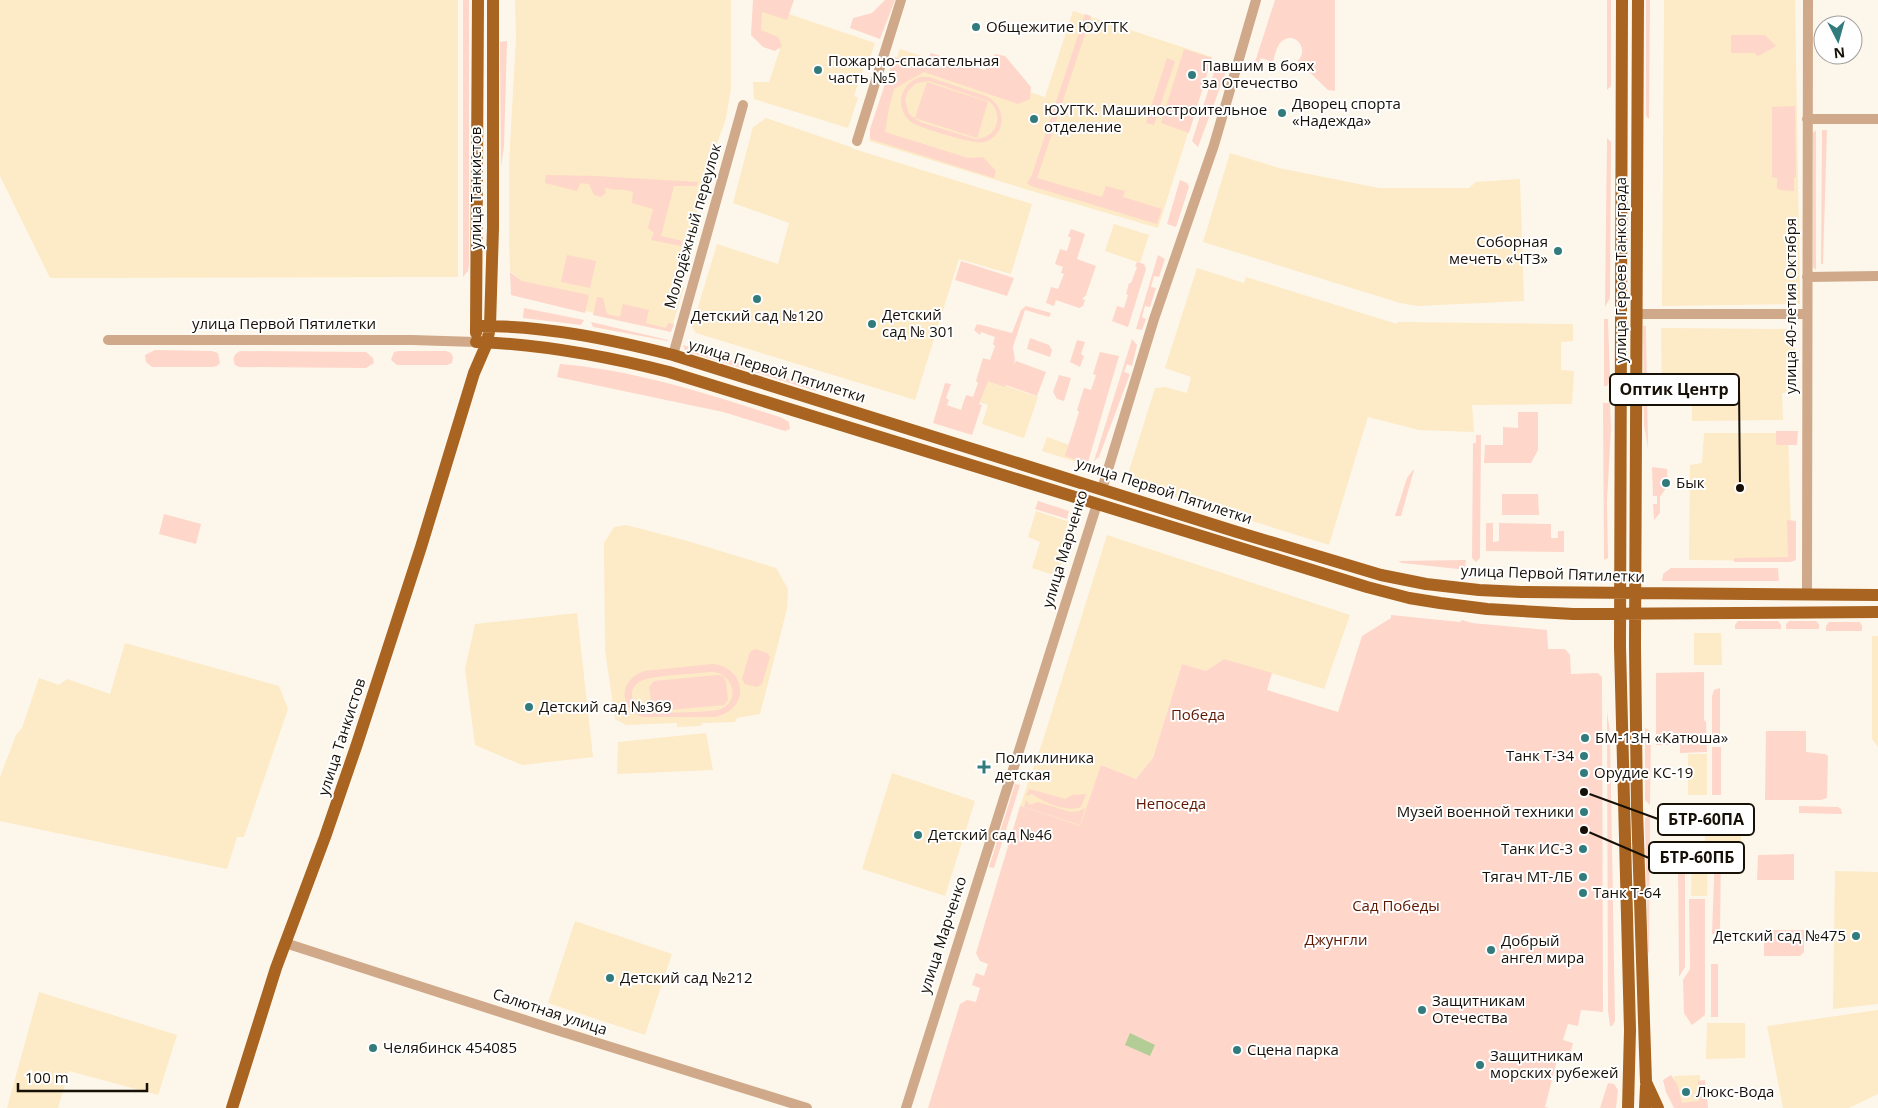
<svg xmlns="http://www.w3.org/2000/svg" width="1878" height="1108" viewBox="0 0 1878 1108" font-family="'Open Sans',sans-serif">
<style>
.built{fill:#fdeac6}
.green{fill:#fed6ca;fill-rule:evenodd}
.water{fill:#b2cd96}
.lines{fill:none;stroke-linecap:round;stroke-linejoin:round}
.minor{stroke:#cfa989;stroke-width:10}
.major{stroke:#a86420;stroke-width:12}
.poi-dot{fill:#327b7c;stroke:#fff;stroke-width:2}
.labels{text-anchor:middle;stroke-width:4;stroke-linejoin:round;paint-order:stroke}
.poi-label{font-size:15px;fill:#161007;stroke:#fff;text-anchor:start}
.street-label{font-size:15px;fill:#161007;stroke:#fff}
.park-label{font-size:15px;fill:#5f1700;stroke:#fff}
.leader{fill:none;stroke:#161007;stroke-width:2}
.callout-dot{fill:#161007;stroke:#fff;stroke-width:2}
.callout{fill:#fff;stroke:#161007;stroke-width:2}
.callout-label{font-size:16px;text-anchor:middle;font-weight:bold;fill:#161007}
</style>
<rect width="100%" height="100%" fill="#fdf7eb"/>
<!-- built -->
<path class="built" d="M 0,0 L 458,0 L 458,277 L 50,278 L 0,176 Z
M 515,0 L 731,0 L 731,89 L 726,118 L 705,178 L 688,250 L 684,250 L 676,285 L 684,287 L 671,331 L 518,295 L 521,280 L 510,271 L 509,235 L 509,163 L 516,39 Z
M 1664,0 L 1795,0 L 1800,304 L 1662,306 Z
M 756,3 L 875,43 L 870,58 L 867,57 L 854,96 L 858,98 L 848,128 L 754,99 L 753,82 L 769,82 L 780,49 L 756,36 Z
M 1073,11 L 1212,57 L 1158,228 L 1025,189 L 869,141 L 900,49 L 1045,97 Z
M 766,118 L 848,146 L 854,149 L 1032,204 L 1011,274 L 959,259 L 915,400 L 696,333 L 692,327 L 717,244 L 778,264 L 789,223 L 733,203 L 753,127 Z
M 1230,153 L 1279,168 L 1379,188 L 1469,188 L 1476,182 L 1520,179 L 1524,301 L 1417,306 L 1400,303 L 1203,242 Z
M 1114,224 L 1149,235 L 1140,263 L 1105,251 Z
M 1197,268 L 1244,283 L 1246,277 L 1397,324 L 1398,322 L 1573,324 L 1573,341 L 1561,342 L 1561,370 L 1574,371 L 1572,404 L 1472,405 L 1474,432 L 1419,430 L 1368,417 L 1370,410 L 1329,545 L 1133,484 L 1127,480 L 1128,474 L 1155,388 L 1165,387 L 1187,393 L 1191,377 L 1165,368 Z
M 1661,328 L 1795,329 L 1795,392 L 1782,393 L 1783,420 L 1692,421 L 1692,400 L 1662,399 Z
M 987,379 L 1038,397 L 1024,438 L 982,424 L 988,405 L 979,402 Z
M 1704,433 L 1788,433 L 1792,561 L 1689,560 L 1690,465 L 1702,463 Z
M 1047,437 L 1081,449 L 1077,462 L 1042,451 Z
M 1036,511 L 1076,524 L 1057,576 L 1032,568 L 1040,542 L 1028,537 Z
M 626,525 L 684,540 L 776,568 L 788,589 L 787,609 L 760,714 L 737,718 L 735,722 L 702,723 L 701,726 L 677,727 L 677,723 L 626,725 L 615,719 L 605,650 L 604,543 L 614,527 Z
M 1107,535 L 1350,615 L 1324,689 L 1224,659 L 1206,671 L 1182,664 L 1153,758 L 1136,779 L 1101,765 L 1080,827 L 1020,806 L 1044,737 Z
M 577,613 L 593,757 L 522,765 L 475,745 L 465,669 L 475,624 Z
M 1694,633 L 1721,633 L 1722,665 L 1694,665 Z
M 1872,636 L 1878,636 L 1878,747 L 1872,739 Z
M 125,643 L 279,686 L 288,709 L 244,837 L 237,837 L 227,869 L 0,821 L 0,777 L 16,735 L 22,728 L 39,678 L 59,685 L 67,679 L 110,694 Z
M 706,733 L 713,770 L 617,774 L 618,742 Z
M 1688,754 L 1707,754 L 1707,795 L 1688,795 Z
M 892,773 L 975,801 L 945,896 L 862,869 Z
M 1704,804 L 1741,805 L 1741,847 L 1705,847 Z
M 1692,858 L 1708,858 L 1707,896 L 1691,896 Z
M 1835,871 L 1878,872 L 1878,1004 L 1833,1009 Z
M 575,921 L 672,954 L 645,1035 L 548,1003 Z
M 39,992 L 177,1035 L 158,1095 L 69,1071 L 58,1108 L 7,1108 Z
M 1878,1010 L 1878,1094 L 1849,1108 L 1783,1108 L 1767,1026 Z
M 1707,1023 L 1745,1023 L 1745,1058 L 1706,1059 Z
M 1700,1075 L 1702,1106 L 1678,1107 L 1674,1076 Z"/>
<!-- green -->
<path class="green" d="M 463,0 L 469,0 L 469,265 L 468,271 L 463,277 Z
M 753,0 L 794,0 L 787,20 L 762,12 L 761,30 L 778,37 L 782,46 L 775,51 L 763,47 L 751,35 Z
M 885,0 L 895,0 L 880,39 L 850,28 L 853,18 L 872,13 Z
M 1275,0 L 1335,0 L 1335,91 L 1328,90 L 1298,61 C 1310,47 1293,30 1281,42 C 1276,47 1275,56 1273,62 L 1261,58 L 1257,66 L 1254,65 Z
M 1607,0 L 1611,0 L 1611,86 L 1607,90 Z
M 1646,0 L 1650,0 L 1649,119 L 1646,116 Z
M 1085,14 L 1091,16 L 1037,178 L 1102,197 L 1106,186 L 1125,191 L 1123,197 L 1162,209 L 1157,224 L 1031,186 L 1027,183 L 1032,175 Z
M 1731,35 L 1765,35 L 1776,46 L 1758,56 L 1754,53 L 1731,53 Z
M 507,41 L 504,146 L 501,167 L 500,42 Z
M 1184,49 L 1212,58 L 1189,133 L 1161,123 Z
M 931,53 L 985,70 L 995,54 L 1005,56 L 1031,87 L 1030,99 L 1018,104 L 924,72 L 894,89 L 889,108 L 885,132 L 968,158 L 983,157 L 996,171 L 994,178 L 870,139 L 870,129 L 894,57 L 925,67 Z
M 1167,58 L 1175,61 L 1154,125 L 1146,123 Z
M 1217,63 L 1228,66 L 1198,147 L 1192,141 Z
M 921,77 L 929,77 L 986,96 C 1006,105 1008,135 984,142 C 975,145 920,128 911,122 C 905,117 901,110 901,102 C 901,89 910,80 921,77 ZM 929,81 L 990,102 C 1005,116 996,139 975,139 L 920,122 L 909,114 L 905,100 L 908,91 L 916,83 Z
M 927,82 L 988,102 L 977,138 L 915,118 Z
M 1795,106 L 1796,177 L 1794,178 L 1794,191 L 1780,190 L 1777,188 L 1777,178 L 1772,177 L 1772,107 Z
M 1816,130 L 1816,270 L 1813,267 L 1813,133 Z
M 1822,130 L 1827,130 L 1823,264 L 1821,264 Z
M 1607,138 L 1611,142 L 1610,298 L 1605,307 Z
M 546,175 L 595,176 L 698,182 L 697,186 L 674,186 L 661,236 L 683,241 L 681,246 L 651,240 L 654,233 L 648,228 L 653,209 L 632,203 L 633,192 C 624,188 615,191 605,188 L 606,193 L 601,197 L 594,195 L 589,184 L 580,183 L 577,191 L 545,183 Z
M 1180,180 L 1187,183 L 1189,187 L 1176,227 L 1167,224 Z
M 1071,229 L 1085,234 L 1077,259 L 1096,266 L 1086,295 L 1082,299 L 1085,300 L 1083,306 L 1079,308 L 1056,300 L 1054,306 L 1046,303 L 1051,287 L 1058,289 L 1064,274 L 1061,273 L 1063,267 L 1055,264 L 1060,249 L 1067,251 L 1071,238 L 1068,236 Z
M 567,255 L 596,261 L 590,288 L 561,282 Z
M 1158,255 L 1165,259 L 1159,277 L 1154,276 L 1151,287 L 1156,288 L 1150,307 L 1145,306 L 1142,317 L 1146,319 L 1142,330 L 1136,329 Z
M 961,261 L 1014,278 L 1007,296 L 955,280 Z
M 1137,262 L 1144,264 L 1146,269 L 1128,327 L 1112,321 L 1117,306 L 1124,308 L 1128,295 L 1126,294 L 1129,283 L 1131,283 L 1137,267 L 1135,266 Z
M 510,272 L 522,281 L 589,295 L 585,313 L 511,295 Z
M 597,297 L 603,298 L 607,314 L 620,317 L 623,304 L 649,310 L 646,323 L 666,328 L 668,323 L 674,324 L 671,332 L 593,315 Z
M 1026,306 L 1051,313 L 1049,317 L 1025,310 L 1013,347 L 1015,360 L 1013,365 L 1016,361 L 1046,372 L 1037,396 L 1006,385 L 1005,387 L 988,381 L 979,404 L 982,405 L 972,435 L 933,423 L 945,383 L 951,384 L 946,398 L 949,400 L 947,405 L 961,410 L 966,395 L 973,397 L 978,383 L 976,381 L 983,358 L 990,360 L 995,346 L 993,344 L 995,337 L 981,332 L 980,335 L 974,330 L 977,324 L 1012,333 L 1021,310 Z
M 524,308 L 584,320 L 581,325 L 523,318 Z
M 1604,319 L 1608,319 L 1610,381 L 1607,386 L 1604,386 Z
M 591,322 L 668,340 L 668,341 L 593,327 Z
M 1643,326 L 1646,326 L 1648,448 L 1644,425 Z
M 1030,338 L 1049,345 L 1052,350 L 1050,357 L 1027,349 Z
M 1132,339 L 1137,345 L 1132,366 L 1127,364 L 1124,372 L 1130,374 L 1099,457 L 1094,461 Z
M 1077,340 L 1085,342 L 1081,354 L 1084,356 L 1080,367 L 1070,362 Z
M 683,345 L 818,388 L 816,391 L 685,351 Z
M 155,350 L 212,351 L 218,353 L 220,363 L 217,366 L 212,367 L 152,367 L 146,362 L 145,355 Z
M 240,351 L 366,352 L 373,358 L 374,363 L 366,368 L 239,367 L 235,365 C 232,358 234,354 240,351 Z
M 399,351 L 446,351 L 451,353 L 453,357 L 452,363 L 447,365 L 397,365 L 391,360 L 394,352 Z
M 1100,352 L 1119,356 L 1088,462 L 1085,463 L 1065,456 L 1079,412 L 1077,410 L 1084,388 L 1091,390 L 1096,375 L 1093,374 Z
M 560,364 C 635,370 708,394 780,417 L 789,422 L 790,429 L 785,431 L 723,412 L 557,377 Z
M 1059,375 L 1071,378 L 1064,401 L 1057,399 L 1053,392 Z
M 1603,403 L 1610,403 L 1611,429 L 1607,501 L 1608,558 L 1604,560 Z
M 1518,412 L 1538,412 L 1538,450 L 1531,463 L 1484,463 L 1485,445 L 1503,445 L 1503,427 L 1518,428 Z
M 1776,431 L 1798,431 L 1797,445 L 1778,445 L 1776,444 Z
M 1476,435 L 1481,435 L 1480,558 L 1476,562 L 1472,558 L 1473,443 L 1476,443 Z
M 1652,467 L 1667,469 L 1668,485 L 1660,497 L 1660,513 L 1654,520 L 1653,504 L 1657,504 L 1657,496 L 1653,496 Z
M 1413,470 L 1414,470 L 1401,516 L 1395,516 L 1407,478 Z
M 1502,494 L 1538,494 L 1539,515 L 1502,515 Z
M 1038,501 L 1069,511 L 1067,519 L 1035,509 Z
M 164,514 L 201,524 L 196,544 L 159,534 Z
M 1787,520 L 1796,521 L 1796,560 L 1790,562 L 1734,562 L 1734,558 L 1788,557 Z
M 1486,523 L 1493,523 L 1493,542 L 1499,541 L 1499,523 L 1551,524 L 1551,538 L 1558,538 L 1558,531 L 1564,531 L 1564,552 L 1486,551 Z
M 1466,560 L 1465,567 L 1458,569 L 1402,563 L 1398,561 Z
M 1671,568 L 1778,568 L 1779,581 L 1662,581 L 1663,574 Z
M 1391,615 L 1460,622 L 1462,620 L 1472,623 L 1547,630 L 1548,649 L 1565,649 L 1570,655 L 1571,674 L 1598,673 L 1602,677 L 1603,1012 L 1581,1010 L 1578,1026 L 1568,1024 L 1563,1040 L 1573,1043 L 1568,1063 L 1557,1060 L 1545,1107 L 1549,1108 L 928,1108 L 960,1004 L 967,1000 L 976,1002 L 980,988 L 972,985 L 976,973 L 984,976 L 988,964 L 980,961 L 976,953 L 1020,806 L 1080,826 L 1101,765 L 1136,779 L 1153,758 L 1182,664 L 1206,671 L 1224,659 L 1272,673 L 1267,690 L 1338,712 L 1362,636 L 1391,618 Z
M 1738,621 L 1778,621 L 1781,625 L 1781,629 L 1735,629 L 1735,625 Z
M 1789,621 L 1816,621 L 1819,624 L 1819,629 L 1786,629 L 1786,624 Z
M 1829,622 L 1860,622 L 1862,626 L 1862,631 L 1826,631 L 1826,626 Z
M 755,649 L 767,653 L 770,657 L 762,684 L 757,687 L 745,684 L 742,679 L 750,652 Z
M 713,664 C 749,669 749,711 714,717 L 642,717 C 618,707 619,680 644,671 ZM 710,672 C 732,671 742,700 721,709 C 710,713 659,713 646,712 C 630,707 626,686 643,680 C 658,675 692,674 710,672 Z
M 1704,672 L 1704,720 L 1706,722 L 1707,752 L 1680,753 L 1680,745 L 1656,745 L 1656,673 Z
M 718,675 L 723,676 L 726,682 L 728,700 L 724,705 L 659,711 L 652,707 L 649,687 L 654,681 Z
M 1720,688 L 1720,743 L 1712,743 L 1712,696 L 1714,690 Z
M 1607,711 L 1610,733 L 1615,1021 L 1612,1026 L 1610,1026 L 1608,1011 Z
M 1645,728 L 1651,731 L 1650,805 L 1645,800 Z
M 1766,731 L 1806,731 L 1806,752 L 1825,754 L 1828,756 L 1827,798 L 1820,800 L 1765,800 Z
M 1712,747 L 1721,747 L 1721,795 L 1712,795 Z
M 1015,784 L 1020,785 L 994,868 L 989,867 Z
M 1029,789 L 1065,799 L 1072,795 L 1086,794 L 1081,807 C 1066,813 1044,802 1032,794 L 1026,796 Z
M 1026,800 L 1030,805 L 1038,802 L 1070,812 L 1079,811 L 1085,808 L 1080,825 L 1024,807 Z
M 1799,806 L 1838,807 L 1841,809 L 1842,814 L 1799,813 Z
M 1650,815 L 1649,952 L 1648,953 L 1645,825 L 1645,818 Z
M 1715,852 L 1721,852 L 1720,934 L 1712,934 Z
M 1794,854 L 1794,880 L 1757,880 L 1758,855 Z
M 1678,860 L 1685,860 L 1685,967 L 1679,977 Z
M 1689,899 L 1705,899 L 1705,1015 L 1692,1025 L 1684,1013 L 1683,980 L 1690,969 Z
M 1764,930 L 1804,930 L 1804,952 L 1800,956 L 1764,956 Z
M 1711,964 L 1718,964 L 1718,1017 L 1711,1017 Z
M 1671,1075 L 1677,1084 L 1682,1103 L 1699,1101 L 1698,1081 L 1705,1080 L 1708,1108 L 1674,1108 L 1666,1092 L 1663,1080 Z
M 1608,1083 L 1614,1084 L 1618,1090 L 1616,1108 L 1600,1108 Z"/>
<!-- water -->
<path class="water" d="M 1130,1033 L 1155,1045 L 1150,1056 L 1125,1045 Z"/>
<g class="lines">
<!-- minor -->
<path class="minor" d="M 1807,119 L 1878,119
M 857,141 L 901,0
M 1807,277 L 1878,276
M 1637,314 L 1807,314
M 108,340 L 412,340 L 476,342
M 673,355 L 743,105
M 1102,489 L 1154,319 L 1214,145 L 1256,0
M 1807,594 L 1808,0
M 285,943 L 553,1029 L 807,1108
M 906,1108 L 1097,504"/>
<!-- major -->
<path class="major" d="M 1622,0 L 1620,647 L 1630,1030 L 1628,1108
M 1638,0 L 1635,646 L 1637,809 L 1646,1082 L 1658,1108
M 476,326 C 542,325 609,339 673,355 L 1237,532 L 1381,575 L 1426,584 L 1479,590 L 1521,592 L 1878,595
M 476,333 L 478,0
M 476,342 C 542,344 605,356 669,372 L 1367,587 L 1409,598 L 1440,603 L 1487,609 L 1573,614 L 1878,612
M 232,1108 L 276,968 L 325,837 L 357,744 L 421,547 L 474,373 L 487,343 L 490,326 L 493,228 L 493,0
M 1645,1108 L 1646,1086"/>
</g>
<!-- markers -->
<g class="poi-dot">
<circle cx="976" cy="27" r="5"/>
<circle cx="818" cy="70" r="5"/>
<circle cx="1192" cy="75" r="5"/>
<circle cx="1282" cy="113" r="5"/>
<circle cx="1034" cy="119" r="5"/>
<circle cx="1558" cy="251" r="5"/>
<circle cx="757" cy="299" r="5"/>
<circle cx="872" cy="324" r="5"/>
<circle cx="1666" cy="483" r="5"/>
<circle cx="529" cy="707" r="5"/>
<circle cx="1585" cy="738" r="5"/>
<circle cx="1584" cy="756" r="5"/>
<path d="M981.5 759.5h5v5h5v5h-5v5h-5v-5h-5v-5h5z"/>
<circle cx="1584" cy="773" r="5"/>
<circle cx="1584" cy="812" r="5"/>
<circle cx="918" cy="835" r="5"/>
<circle cx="1583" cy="849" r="5"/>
<circle cx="1583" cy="877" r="5"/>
<circle cx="1583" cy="893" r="5"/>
<circle cx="1856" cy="936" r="5"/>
<circle cx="1491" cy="950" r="5"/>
<circle cx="610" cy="978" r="5"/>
<circle cx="1422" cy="1010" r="5"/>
<circle cx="373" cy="1048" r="5"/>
<circle cx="1237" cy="1050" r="5"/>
<circle cx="1480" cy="1065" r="5"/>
<circle cx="1686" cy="1092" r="5"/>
</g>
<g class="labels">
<!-- poi labels -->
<g class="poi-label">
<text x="986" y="32">Общежитие ЮУГТК</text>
<text x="828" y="66">Пожарно-спасательная<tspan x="828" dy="17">часть №5</tspan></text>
<text x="1202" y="71">Павшим в боях<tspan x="1202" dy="17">за Отечество</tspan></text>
<text x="1292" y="109">Дворец спорта<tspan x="1292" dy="17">«Надежда»</tspan></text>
<text x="1044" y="115">ЮУГТК. Машиностроительное<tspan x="1044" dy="17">отделение</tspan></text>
<text x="1548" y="247" text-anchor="end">Соборная<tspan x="1548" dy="17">мечеть «ЧТЗ»</tspan></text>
<text x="882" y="320">Детский<tspan x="882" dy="17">сад № 301</tspan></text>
<text x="757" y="321" text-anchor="middle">Детский сад №120</text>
<text x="1676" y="488">Бык</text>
<text x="539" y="712">Детский сад №369</text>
<text x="1595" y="743">БМ-13Н «Катюша»</text>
<text x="1574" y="761" text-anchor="end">Танк Т-34</text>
<text x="995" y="763">Поликлиника<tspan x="995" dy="17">детская</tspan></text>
<text x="1594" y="778">Орудие КС-19</text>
<text x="1574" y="817" text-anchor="end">Музей военной техники</text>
<text x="928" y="840">Детский сад №46</text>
<text x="1573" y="854" text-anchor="end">Танк ИС-3</text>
<text x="1573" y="882" text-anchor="end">Тягач МТ-ЛБ</text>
<text x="1593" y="898">Танк Т-64</text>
<text x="1846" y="941" text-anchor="end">Детский сад №475</text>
<text x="1501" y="946">Добрый<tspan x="1501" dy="17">ангел мира</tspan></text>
<text x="620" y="983">Детский сад №212</text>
<text x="1432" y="1006">Защитникам<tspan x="1432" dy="17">Отечества</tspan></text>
<text x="383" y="1053">Челябинск 454085</text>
<text x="1247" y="1055">Сцена парка</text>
<text x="1490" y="1061">Защитникам<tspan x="1490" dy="17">морских рубежей</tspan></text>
<text x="1696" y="1097">Люкс-Вода</text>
</g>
<!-- street labels -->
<g class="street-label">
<text transform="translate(476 188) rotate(-90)" y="5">улица Танкистов</text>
<text transform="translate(693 226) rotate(-74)" y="5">Молодёжный переулок</text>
<text transform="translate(1621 270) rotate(-90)" y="5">улица Героев Танкограда</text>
<text transform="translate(1791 306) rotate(-90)" y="5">улица 40-летия Октября</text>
<text x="284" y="329">улица Первой Пятилетки</text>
<text transform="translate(777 371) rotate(17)" y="5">улица Первой Пятилетки</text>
<text transform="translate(1164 491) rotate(18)" y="5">улица Первой Пятилетки</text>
<text transform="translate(1065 549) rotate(-73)" y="5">улица Марченко</text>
<text transform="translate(1553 574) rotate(2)" y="5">улица Первой Пятилетки</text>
<text transform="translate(342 737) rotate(-72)" y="5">улица Танкистов</text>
<text transform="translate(943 935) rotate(-72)" y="5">улица Марченко</text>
<text transform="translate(550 1012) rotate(18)" y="5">Салютная улица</text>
</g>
<!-- park labels -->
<g class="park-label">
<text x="1198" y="720">Победа</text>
<text x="1171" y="809">Непоседа</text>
<text x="1396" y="911">Сад Победы</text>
<text x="1336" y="945">Джунгли</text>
</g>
</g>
<!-- callouts -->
<path class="leader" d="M1740 488L1739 389M1584 792L1658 819M1584 830L1649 858"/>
<g class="callout-dot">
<circle cx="1740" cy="488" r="5"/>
<circle cx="1584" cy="792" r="5"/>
<circle cx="1584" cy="830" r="5"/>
</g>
<g class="callout">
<rect x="1610" y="374" width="129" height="31" rx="5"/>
<rect x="1658" y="804" width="96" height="31" rx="5"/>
<rect x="1649" y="842" width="95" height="31" rx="5"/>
</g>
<g class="callout-label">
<text x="1674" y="395">Оптик Центр</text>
<text x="1706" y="825">БТР-60ПА</text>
<text x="1697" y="863">БТР-60ПБ</text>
</g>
<!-- north arrow -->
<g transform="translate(1838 40) rotate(174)"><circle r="24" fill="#ffffff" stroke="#a29f9c"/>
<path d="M0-4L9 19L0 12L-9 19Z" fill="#327b7c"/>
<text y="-8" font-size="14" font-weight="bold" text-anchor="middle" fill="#161007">N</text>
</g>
<!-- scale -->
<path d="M18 1083v8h129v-8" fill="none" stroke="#161007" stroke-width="2.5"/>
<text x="25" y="1083" font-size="15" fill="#161007" stroke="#ffffff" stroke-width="4" paint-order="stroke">100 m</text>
</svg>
